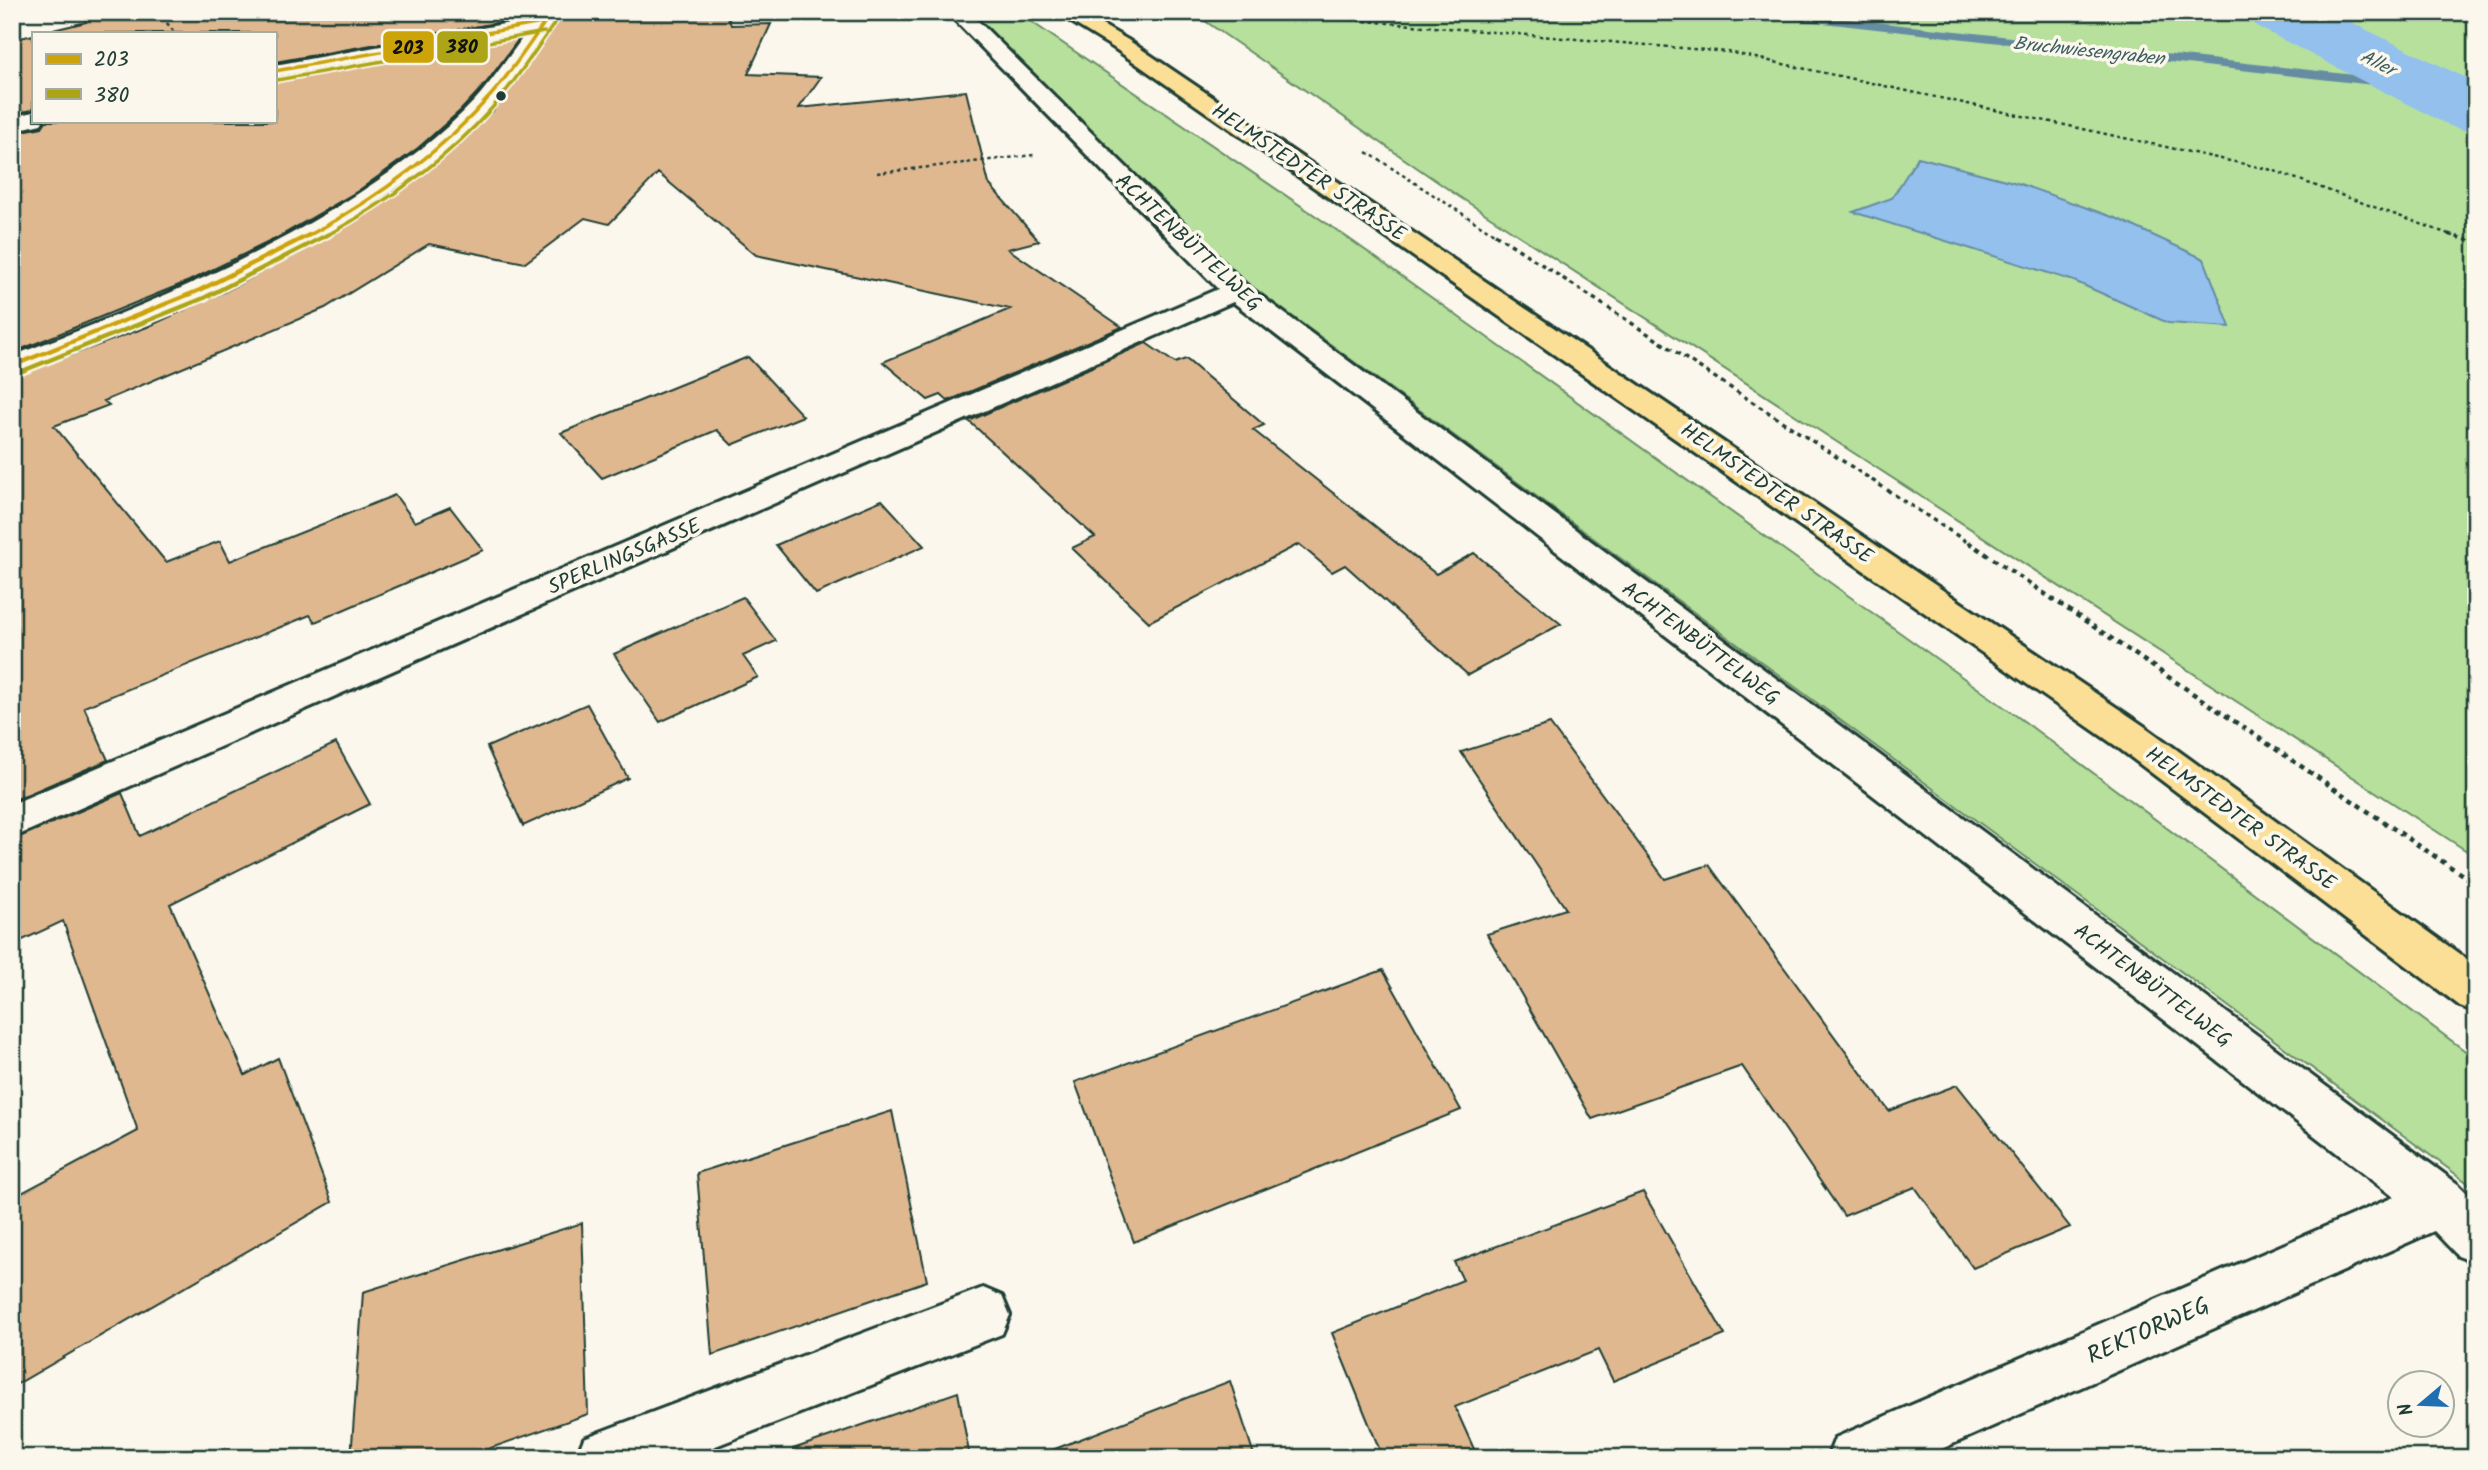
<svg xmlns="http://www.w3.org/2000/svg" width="2488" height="1470" viewBox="0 0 2488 1470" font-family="Kalam,sans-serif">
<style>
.green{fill:#b6e09c;stroke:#6a8e68;stroke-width:2}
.water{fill:#93c0ed;stroke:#658ca3;stroke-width:2}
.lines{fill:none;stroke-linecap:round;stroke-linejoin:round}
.stream{fill:#658ca3;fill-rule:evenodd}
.river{fill:#93c0ed;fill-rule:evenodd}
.building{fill:#dfb890;stroke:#1f3d34;stroke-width:2}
.minor-casing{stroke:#1f3d34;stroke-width:6}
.major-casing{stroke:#1f3d34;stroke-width:6}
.path-far2{stroke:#1f3d34;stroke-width:2.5;stroke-dasharray:3.5 3.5;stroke-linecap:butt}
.path-far1{stroke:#1f3d34;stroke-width:3.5;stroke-dasharray:4.5 4.5;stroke-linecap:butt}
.path{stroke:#1f3d34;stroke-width:4.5;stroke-dasharray:5 5;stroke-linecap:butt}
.minor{fill:#fbf7ec;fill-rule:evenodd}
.major{fill:#fbdf96;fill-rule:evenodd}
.bus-1-far1-casing{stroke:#fbf7ec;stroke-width:7}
.bus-1-casing{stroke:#fbf7ec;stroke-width:9}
.bus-2-far1-casing{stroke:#fbf7ec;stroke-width:7}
.bus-2-casing{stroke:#fbf7ec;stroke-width:9}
.bus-1-far1{stroke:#cca308;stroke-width:3.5}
.bus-1{stroke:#cca308;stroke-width:4.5}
.bus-2-far1{stroke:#ada515;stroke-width:3.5}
.bus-2{stroke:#ada515;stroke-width:4.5}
.bus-dot{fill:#1f3d34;stroke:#fbf7ec;stroke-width:2.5}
.labels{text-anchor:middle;stroke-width:7;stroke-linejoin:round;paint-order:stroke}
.far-water-label{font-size:19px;font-style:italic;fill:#3c5e62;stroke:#fbf7ec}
.street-label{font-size:21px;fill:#1f3d34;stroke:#fbf7ec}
.near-street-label{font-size:24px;fill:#1f3d34;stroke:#fbf7ec}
.line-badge{stroke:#fbf7ec;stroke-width:2.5}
.pale-badge-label{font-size:19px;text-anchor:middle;font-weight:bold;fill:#111}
</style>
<rect width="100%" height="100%" fill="#fbf7ec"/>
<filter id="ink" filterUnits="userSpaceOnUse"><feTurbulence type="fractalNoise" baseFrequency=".0143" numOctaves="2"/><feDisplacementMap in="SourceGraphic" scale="14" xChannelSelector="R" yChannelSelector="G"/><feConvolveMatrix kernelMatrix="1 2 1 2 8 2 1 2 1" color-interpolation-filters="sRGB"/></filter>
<g filter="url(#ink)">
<!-- green -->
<path class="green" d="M 974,12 L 1017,12 L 1351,240 L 2025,722 L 2476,1059 L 2476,1189 L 1239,277 L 969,16 Z
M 1192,12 L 2476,12 L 2476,857 L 1458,196 Z"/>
<!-- water -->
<path class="water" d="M 1918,157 L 2017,183 L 2118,219 L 2204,259 L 2230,327 L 2168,323 L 2074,281 L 1853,212 L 1892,198 Z"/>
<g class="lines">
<!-- stream -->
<path class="stream" d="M 1747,12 L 1784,12 L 2427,83 L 2433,87 L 2427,91 L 1752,15 Z"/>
<!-- river -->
<path class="river" d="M 2247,12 L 2330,12 L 2476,83 L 2476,133 L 2450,126 L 2256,26 Z"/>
</g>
<!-- building -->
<path class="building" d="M 82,12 L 538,12 L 536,16 L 275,62 L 275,33 L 41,33 L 86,22 Z
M 564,12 L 726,12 L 731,25 L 771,24 L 748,74 L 821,77 L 799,108 L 966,91 L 989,184 L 1039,241 L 1008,249 L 1122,327 L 948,401 L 941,395 L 928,400 L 883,362 L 1010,309 L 756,255 L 658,173 L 609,224 L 585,218 L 525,263 L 429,244 L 325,308 L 104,401 L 109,405 L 54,426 L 166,562 L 220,541 L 230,561 L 395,495 L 415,522 L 450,507 L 483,550 L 315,622 L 310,615 L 84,707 L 108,760 L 12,801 L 12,377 L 147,327 L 224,292 L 327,238 L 438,162 L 493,111 Z
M 33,35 L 33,110 L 12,114 L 12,40 Z
M 521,36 L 487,82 L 460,111 L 418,148 L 358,191 L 275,239 L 189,281 L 12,353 L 12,133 L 42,127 L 46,121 L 275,121 L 275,79 Z
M 1146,343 L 1175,363 L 1186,359 L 1264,425 L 1253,430 L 1436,574 L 1474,553 L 1561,624 L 1468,675 L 1345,565 L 1332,572 L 1299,544 L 1149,622 L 1072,548 L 1095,537 L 969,421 Z
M 748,357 L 803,416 L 732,445 L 717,430 L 602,478 L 561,433 Z
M 882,500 L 924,546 L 816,594 L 776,545 Z
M 743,597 L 776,641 L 743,656 L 758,677 L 660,722 L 614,654 Z
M 587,704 L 628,778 L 523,826 L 487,747 Z
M 1550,724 L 1665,879 L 1709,865 L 1889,1111 L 1957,1085 L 2070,1227 L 1973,1268 L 1915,1187 L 1844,1216 L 1742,1066 L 1592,1119 L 1487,934 L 1566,909 L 1461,752 Z
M 336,743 L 370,804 L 170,904 L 245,1075 L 278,1058 L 332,1202 L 12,1387 L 12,1198 L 138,1131 L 63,921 L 12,945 L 12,840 L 122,793 L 140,836 Z
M 1383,970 L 1461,1110 L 1134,1242 L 1075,1082 Z
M 892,1111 L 927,1281 L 712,1355 L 697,1173 Z
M 1643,1192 L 1725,1335 L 1613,1381 L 1598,1350 L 1455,1407 L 1478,1458 L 1383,1458 L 1332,1333 L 1463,1280 L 1454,1262 Z
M 582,1223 L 588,1414 L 462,1458 L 351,1458 L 363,1292 Z
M 1230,1381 L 1255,1458 L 1042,1458 L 1042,1454 Z
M 958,1392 L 970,1458 L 794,1458 L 793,1449 Z"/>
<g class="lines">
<!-- minor casing -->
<g class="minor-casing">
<path id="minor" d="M 542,12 L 562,12 L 491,109 L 437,160 L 326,236 L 223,290 L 146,325 L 12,375 L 12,356 C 132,311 251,263 359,193 C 400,166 441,136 475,100 C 494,79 510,54 527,32 L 275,77 L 275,65 L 537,18 Z
M 947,12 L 969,12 L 1246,285 L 2459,1185 L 2476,1202 L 2476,1263 L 2458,1256 L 2434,1231 L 1921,1458 L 1827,1458 L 1835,1438 L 2394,1197 L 1233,302 L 12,838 L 12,804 L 1218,289 Z
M 33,112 L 33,121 L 43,121 L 41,124 L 12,131 L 12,117 Z
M 983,1288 L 1002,1296 L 1010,1315 L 1002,1334 L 708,1449 L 708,1458 L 576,1458 L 584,1438 Z"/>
</g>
<!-- major casing -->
<g class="major-casing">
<path id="major" d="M 1055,12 L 1080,12 L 1128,40 L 2144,726 L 2476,966 L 2476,1012 L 2460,1006 L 2116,746 L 1114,48 Z"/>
</g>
<!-- path-far2 -->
<path class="path-far2" d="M 158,12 L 175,33
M 1260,12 L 1728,52 L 2272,170 L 2454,236
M 1367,152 L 1497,236
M 877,173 L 1034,155"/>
<!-- path-far1 -->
<path class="path-far1" d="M 1495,234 L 1970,544
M 2448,234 L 2476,243"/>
<!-- path -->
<path class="path" d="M 1968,542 L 2476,884"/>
<!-- minor -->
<use href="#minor" class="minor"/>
<!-- major -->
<use href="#major" class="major"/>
<!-- bus-1-far1 casing -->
<g class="bus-1-far1-casing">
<path id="bus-1-far1" d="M 275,71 L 542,23
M 308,236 C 374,200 441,152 491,95 C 514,69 532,40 552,12"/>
</g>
<!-- bus-1 casing -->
<g class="bus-1-casing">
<path id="bus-1" d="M 12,366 L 200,290 L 311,234"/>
</g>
<!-- bus-2-far1 casing -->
<g class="bus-2-far1-casing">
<path id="bus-2-far1" d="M 277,80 L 544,32
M 326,236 C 385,203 446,160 492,108 C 517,80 537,47 559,17"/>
</g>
<!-- bus-2 casing -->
<g class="bus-2-casing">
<path id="bus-2" d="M 15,374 L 204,298 L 329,234"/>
</g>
<!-- bus-1-far1 -->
<use href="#bus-1-far1" class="bus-1-far1"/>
<!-- bus-1 -->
<use href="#bus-1" class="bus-1"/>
<!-- bus-2-far1 -->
<use href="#bus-2-far1" class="bus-2-far1"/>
<!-- bus-2 -->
<use href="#bus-2" class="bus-2"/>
</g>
</g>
<!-- markers -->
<circle class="bus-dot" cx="501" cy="96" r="6"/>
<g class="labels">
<!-- far-water labels -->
<g class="far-water-label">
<text transform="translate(2089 50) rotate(6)" y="7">Bruchwiesengraben</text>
<text transform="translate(2378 62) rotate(27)" y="7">Aller</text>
</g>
<!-- street labels -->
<g class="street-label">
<text transform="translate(1309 172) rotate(34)" y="7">HELMSTEDTER STRASSE</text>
<text transform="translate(1189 242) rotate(43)" y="7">ACHTENBÜTTELWEG</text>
<text transform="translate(1777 493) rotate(35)" y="7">HELMSTEDTER STRASSE</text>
<text transform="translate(624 556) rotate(-23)" y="7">SPERLINGSGASSE</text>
<text transform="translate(1701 643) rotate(37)" y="7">ACHTENBÜTTELWEG</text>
<text transform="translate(2241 818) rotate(36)" y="7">HELMSTEDTER STRASSE</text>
<text transform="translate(2153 985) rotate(37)" y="7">ACHTENBÜTTELWEG</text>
</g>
<!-- near-street labels -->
<g class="near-street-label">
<text transform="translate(2148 1330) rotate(-24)" y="8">REKTORWEG</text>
</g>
</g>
<g class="line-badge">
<rect x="436" y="30" width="53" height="34" rx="7" fill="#ada515"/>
<rect x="382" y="30" width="53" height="34" rx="7" fill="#cca308"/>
</g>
<g class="pale-badge-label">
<text x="462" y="53">380</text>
<text x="408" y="54">203</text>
</g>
<!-- margin -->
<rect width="2488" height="1470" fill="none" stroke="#fbf7ec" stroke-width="42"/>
<rect x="21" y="21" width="2446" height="1428" fill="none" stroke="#1f3d34" stroke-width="2.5" filter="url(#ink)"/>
<!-- legend -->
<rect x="32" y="32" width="245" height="91" fill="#fbf7ec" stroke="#a3ada2" stroke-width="2"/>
<rect x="46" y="54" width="35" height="10" fill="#cca308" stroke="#a3ada2" stroke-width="2"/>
<text x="94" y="66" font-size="21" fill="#1f3d34">203</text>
<rect x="46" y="89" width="35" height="10" fill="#ada515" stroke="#a3ada2" stroke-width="2"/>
<text x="94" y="102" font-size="21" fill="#1f3d34">380</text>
<!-- north arrow -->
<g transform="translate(2421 1404) rotate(251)"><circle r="33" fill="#fbf7ec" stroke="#a3ada2" stroke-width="2"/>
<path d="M0-5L12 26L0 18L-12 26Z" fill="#1f6fb2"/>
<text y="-10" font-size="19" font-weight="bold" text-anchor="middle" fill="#1f3d34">N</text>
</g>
</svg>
